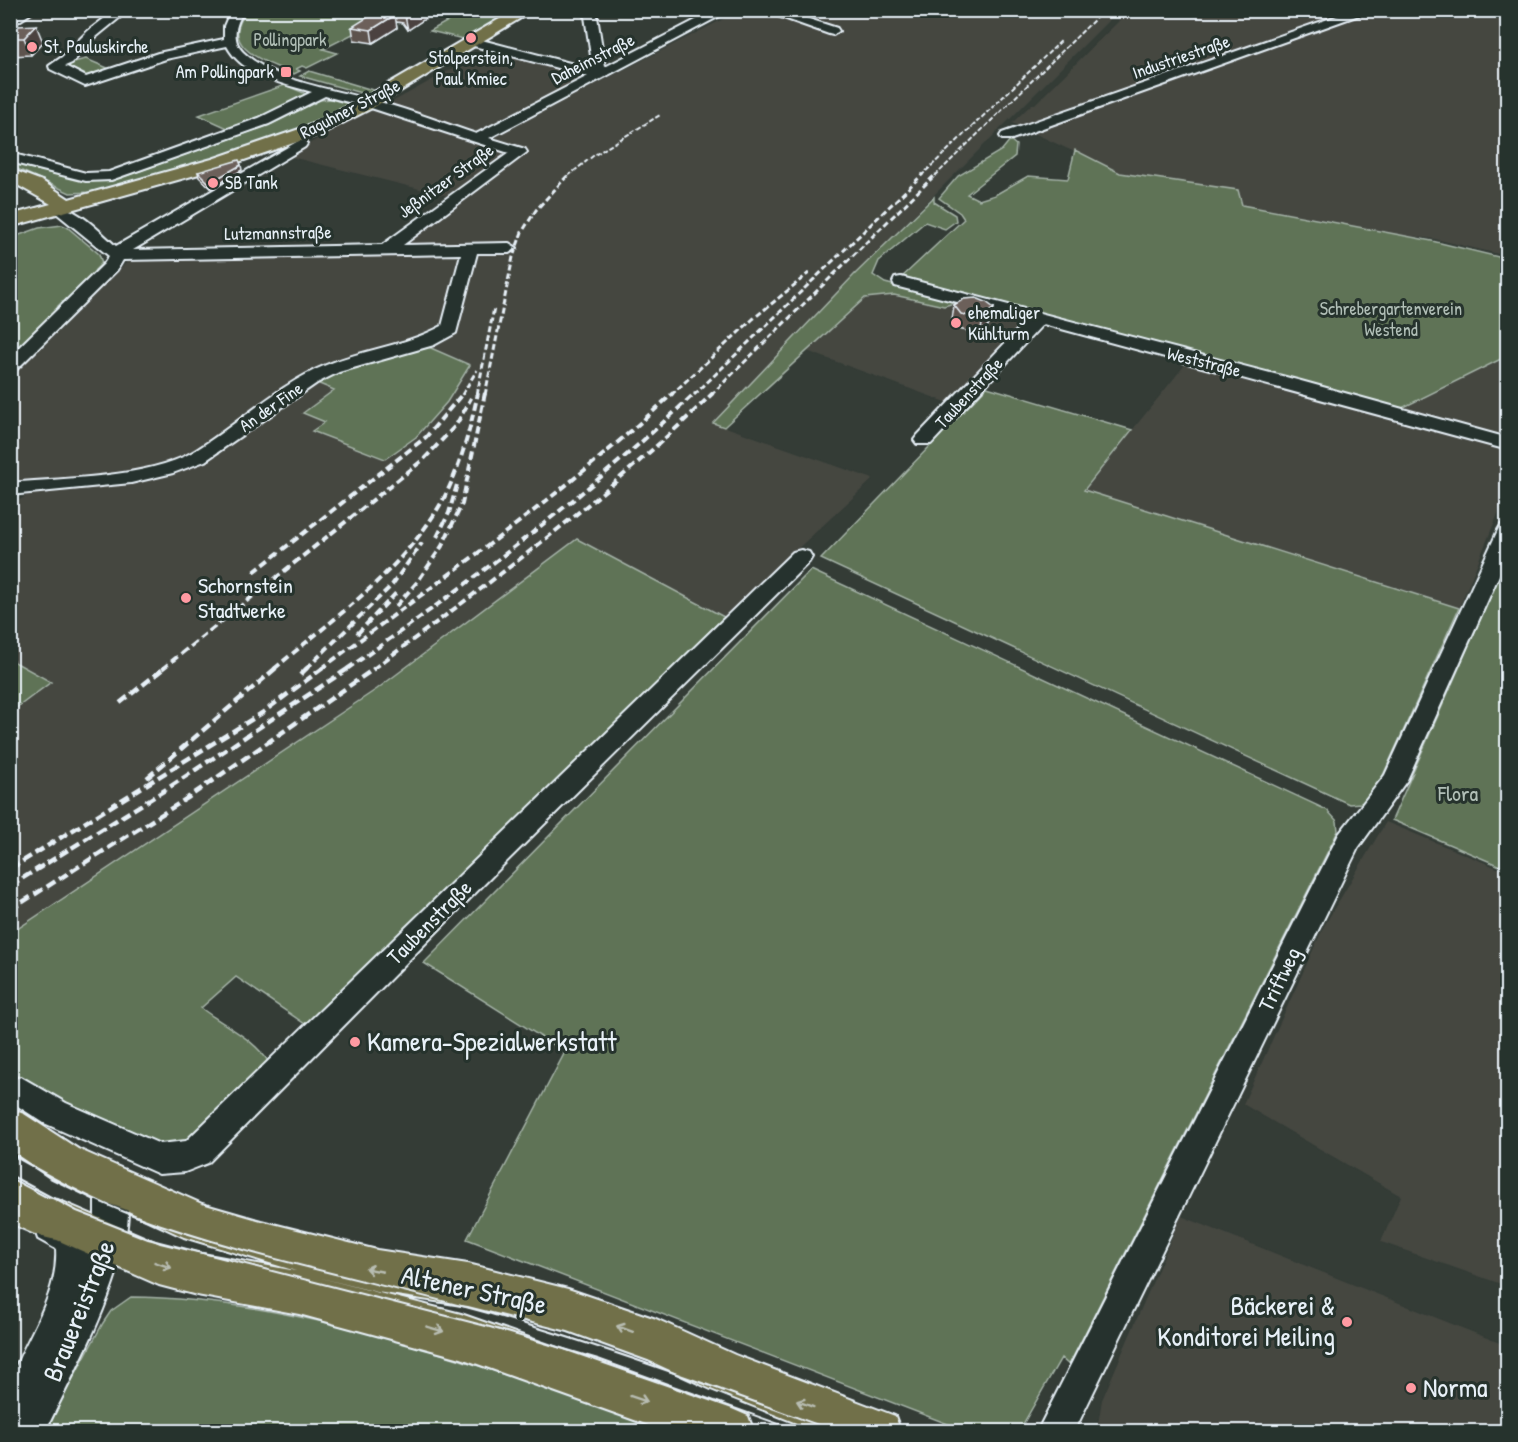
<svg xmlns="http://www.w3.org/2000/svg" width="1518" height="1442" viewBox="0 0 1518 1442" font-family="'Patrick Hand',sans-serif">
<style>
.built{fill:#454741}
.green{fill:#5f7356;stroke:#a4b2a7;stroke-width:1.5}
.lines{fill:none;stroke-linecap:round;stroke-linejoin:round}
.minor-casing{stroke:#e8f1f8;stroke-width:4}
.major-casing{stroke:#e8f1f8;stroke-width:4}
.minor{fill:#26332d;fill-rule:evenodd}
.major{fill:#716f4a;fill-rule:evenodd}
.tram{stroke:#e8f1f8;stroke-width:2}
.rail-far3{stroke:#e8f1f8;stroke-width:2;stroke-dasharray:5 2;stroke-linecap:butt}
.rail-far2{stroke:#e8f1f8;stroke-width:3;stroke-dasharray:6 3;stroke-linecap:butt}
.rail-far1{stroke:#e8f1f8;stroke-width:4;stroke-dasharray:8 4;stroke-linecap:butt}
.rail{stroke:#e8f1f8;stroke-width:4.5;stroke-dasharray:10 4.5;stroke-linecap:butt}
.wall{fill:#5d534d;stroke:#e8f1f8;stroke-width:1.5}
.shaded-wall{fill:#4c433f;stroke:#e8f1f8;stroke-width:1.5}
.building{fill:#6c605a;stroke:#e8f1f8;stroke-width:1.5}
.oneway{stroke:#b8bdb2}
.poi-dot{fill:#ff9aa2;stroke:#26332d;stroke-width:2}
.labels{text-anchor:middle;stroke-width:6;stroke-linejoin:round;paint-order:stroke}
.far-park-label{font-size:18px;fill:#b1bfb7;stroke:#26332d}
.far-poi-label{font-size:18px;fill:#e8f1f8;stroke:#26332d;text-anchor:start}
.far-street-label{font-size:18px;fill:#e8f1f8;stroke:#26332d}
.poi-label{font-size:22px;fill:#e8f1f8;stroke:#26332d;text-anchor:start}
.park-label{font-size:22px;fill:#b1bfb7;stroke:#26332d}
.street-label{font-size:22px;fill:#e8f1f8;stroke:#26332d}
.near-poi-label{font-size:27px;fill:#e8f1f8;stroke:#26332d;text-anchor:start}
.near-street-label{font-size:27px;fill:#e8f1f8;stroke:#26332d}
</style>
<rect width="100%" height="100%" fill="#343c36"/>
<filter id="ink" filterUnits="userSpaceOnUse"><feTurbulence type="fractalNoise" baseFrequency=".0167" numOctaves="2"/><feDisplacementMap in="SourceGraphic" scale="12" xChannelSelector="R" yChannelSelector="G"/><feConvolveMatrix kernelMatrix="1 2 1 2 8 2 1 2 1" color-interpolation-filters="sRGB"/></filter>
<g filter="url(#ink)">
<!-- built -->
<path class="built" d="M 739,11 L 1118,11 L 854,275 L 714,423 L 873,479 L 724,617 L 577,539 L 377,689 L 11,934 L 10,712 L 51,682 L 11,660 L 11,506 L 45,483 L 11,486 L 11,378 L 128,261 L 389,251 L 460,199 L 287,156 L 375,107 L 486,140 Z
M 1126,11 L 1507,11 L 1507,256 L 1435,239 L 1391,234 L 1242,205 L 1237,190 L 1120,173 L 1012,123 L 1032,104 L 1035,104 L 1127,13 L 1125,12 Z
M 486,50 L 592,77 L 478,136 L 385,106 Z
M 894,295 L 944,306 L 958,302 L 1030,321 L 949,403 L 807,351 L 865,298 Z
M 1507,356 L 1507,438 L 1400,409 Z
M 1188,361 L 1507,451 L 1507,492 L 1459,608 L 1084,490 Z
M 1386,822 L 1507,872 L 1507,1286 L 1381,1242 L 1401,1196 L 1243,1104 L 1324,926 Z
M 1181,1216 L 1507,1346 L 1507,1431 L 1097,1431 L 1102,1400 Z"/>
<!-- green -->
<path class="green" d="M 248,11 L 398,11 L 323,49 L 337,53 L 307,68 L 302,66 L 296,69 L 300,71 L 294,74 C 269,63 215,47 248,11 Z
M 466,11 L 520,11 L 467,40 L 430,31 Z
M 86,59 L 110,69 L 85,78 L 81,76 L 84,74 L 67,66 L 63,68 L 65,64 Z
M 309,71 L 376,91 L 368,95 L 300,76 Z
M 285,85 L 311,96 L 234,131 L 199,115 Z
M 331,99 L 349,104 L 347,108 C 266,147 178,169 91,192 L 70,193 L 11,166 L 10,160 L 47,170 L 120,178 L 272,124 L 320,100 Z
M 1010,140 L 1016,145 L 1015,156 L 967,194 L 979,200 L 995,195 L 1028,176 L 1068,179 L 1075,150 L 1120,173 L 1238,190 L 1242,205 L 1432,241 L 1507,259 L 1507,356 L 1400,409 L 901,278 L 964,219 L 960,213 L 939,198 L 958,176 L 1002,150 Z
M 934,197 L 934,202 L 955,215 L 956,221 L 945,229 L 925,222 L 879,261 L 873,275 L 885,283 L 958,302 L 944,306 L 894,295 L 865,298 L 724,427 L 713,423 L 854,275 Z
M 62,225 L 67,227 L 99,254 L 102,263 L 95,270 L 100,271 L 68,303 L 62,302 L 58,306 L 64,307 L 21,352 L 11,355 L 11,238 L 39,228 Z
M 424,345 L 470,365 L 447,402 L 416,437 L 385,459 L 312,431 L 325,422 L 303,413 L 334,390 L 317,383 L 331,373 Z
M 987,387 L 1132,430 L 1084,490 L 1459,608 L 1375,793 L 1361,803 L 1349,804 L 821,559 Z
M 577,539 L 724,617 L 308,1026 L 236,977 L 201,1008 C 224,1026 253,1037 270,1064 L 189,1146 L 165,1151 L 77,1115 L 11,1072 L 10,934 L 377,689 Z
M 1507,559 L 1508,869 L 1507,869 L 1392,820 Z
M 811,570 L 1327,810 L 1337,821 L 1338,831 L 1069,1365 L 1061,1358 L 1019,1431 L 966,1431 L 467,1239 L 565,1052 L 424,963 Z
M 11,660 L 51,682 L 11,712 L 10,712 Z
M 131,1297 C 305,1298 501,1372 664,1431 L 81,1432 L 49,1423 L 103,1323 L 111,1311 Z"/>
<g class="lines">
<!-- minor casing -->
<g class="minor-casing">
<path id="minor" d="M 21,10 L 36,10 L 10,27 L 10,17 Z
M 115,10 L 129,10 L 96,37 L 72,63 L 65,66 L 86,77 L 158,53 L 224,39 L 224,26 L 230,12 L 245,10 C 235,23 231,40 243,52 C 275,83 338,90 380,102 C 412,111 444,123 476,134 L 588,76 L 470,45 L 468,42 L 470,39 L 474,38 L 593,69 L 584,10 L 596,10 L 605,67 L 715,10 L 731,10 L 489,138 L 525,149 L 527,152 L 403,245 L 509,243 L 517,248 L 509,253 L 477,253 L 456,333 L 434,345 L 339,372 L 317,383 L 205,461 L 173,473 L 131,483 L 10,495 L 10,483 C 62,478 149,478 193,452 C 237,425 279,384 326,365 C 364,349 405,346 442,326 L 461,254 L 123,260 L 117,270 L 16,370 L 10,371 L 10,356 L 104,264 L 109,256 L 55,212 L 58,209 C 75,204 103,235 116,246 L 300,140 L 305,141 L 307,144 L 305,147 L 133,250 L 382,245 L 509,153 L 371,108 L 325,96 L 269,124 L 111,180 L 86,181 L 10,162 L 10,153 L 86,173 L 109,172 L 259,118 L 312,92 C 283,84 242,75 227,46 L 166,59 L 85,86 L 50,69 L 49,66 L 62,57 L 88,31 Z
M 761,10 L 781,10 L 837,28 L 839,31 L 833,35 L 829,34 Z
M 1354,10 L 1373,10 L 1012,139 L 1002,139 L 1000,136 L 1002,133 Z
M 901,277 L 1301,381 L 1508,438 L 1508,450 L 1043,324 L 931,444 L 917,444 L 914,440 L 917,436 L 1027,320 L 895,286 L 893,282 L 895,278 Z
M 1508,523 L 1508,555 L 1407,780 L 1358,848 L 1074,1432 L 1037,1432 L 1339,834 L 1385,775 L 1498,530 L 1501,525 Z
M 801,550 L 809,552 L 812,557 L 809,562 L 502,866 L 208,1163 L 185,1172 L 159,1174 L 44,1123 L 10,1101 L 10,1081 L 21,1077 L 66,1103 L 160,1144 L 186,1141 L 793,552 Z
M 111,1170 L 122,1175 C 150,1241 74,1370 45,1432 L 10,1432 C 10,1417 7,1389 12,1376 C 27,1336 59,1294 56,1249 L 38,1239 L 34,1227 L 38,1215 L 50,1211 C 71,1219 87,1228 89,1253 L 95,1227 L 95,1186 L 100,1175 Z"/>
</g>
<!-- major casing -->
<g class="major-casing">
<path id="major" d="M 515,10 L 534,10 L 374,107 L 323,133 L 224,167 L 10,227 L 10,215 L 51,204 L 10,181 L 10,169 L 42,181 L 69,199 L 212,159 L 311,125 L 362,99 Z
M 10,1109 L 24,1114 L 78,1149 L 202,1204 L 261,1221 L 377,1250 L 468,1264 L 568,1289 L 656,1319 L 735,1355 L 895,1416 L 901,1432 L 819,1432 L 711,1389 L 648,1360 L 568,1331 L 468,1306 L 377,1292 L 317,1277 L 461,1314 L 732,1409 L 748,1416 L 754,1432 L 668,1432 L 461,1358 L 299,1314 L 197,1295 L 159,1285 L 57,1240 C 39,1237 26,1231 10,1222 L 10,1179 L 46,1198 L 58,1200 L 160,1244 L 197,1253 L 296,1271 L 184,1237 L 124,1209 L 97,1200 L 50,1177 L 10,1150 Z"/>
</g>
<!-- minor -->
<use href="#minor" class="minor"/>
<!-- major -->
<use href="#major" class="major"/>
<!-- tram -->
<path class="tram" d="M 10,1154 C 48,1175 86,1197 127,1213 C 248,1258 375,1281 498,1316 C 613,1349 725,1391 837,1432
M 10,1175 L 77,1211 L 148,1239 L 490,1327 L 598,1359 L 801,1432"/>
<!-- rail-far3 -->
<path class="rail-far3" d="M 568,176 L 593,156 L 660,115
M 921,176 L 1062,40
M 935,176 L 1104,10"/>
<!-- rail-far2 -->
<path class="rail-far2" d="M 462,395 L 477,370
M 477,395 L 494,308
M 485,395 L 513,257 L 522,232 L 536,210 L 569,174
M 671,395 L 753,319 L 809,273
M 694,395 L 923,174
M 711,395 L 936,174"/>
<!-- rail-far1 -->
<path class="rail-far1" d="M 437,537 L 449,513 L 458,481
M 254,572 L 426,437 L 463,393
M 396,606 L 418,581 L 442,546 L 462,504 L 485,393
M 357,634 L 398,591
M 162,669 L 424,459 L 456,425 L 471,398
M 274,669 C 334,618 405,569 444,498 C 461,465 470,429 478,393
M 306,669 L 392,585 L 422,543
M 321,669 C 440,580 564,495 673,393
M 347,669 C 468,585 587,495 695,393
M 373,669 C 490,583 609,495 713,393"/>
<!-- rail -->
<path class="rail" d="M 300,675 L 307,668
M 120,703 L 164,668
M 147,778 L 276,668
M 10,869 L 262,713 L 323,668
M 10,886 L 165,790 L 349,668
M 10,910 L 189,797 L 375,668"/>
</g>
<!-- wall -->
<path class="wall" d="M 393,10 L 438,10 L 408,30 L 403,23 L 396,22 L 397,28 L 373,43 L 354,40 L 352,27 L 394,15 Z
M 10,28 L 43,42 L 31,55 L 10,56 Z
M 242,170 L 211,188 L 199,177 L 198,172 Z
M 964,299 L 991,323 L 981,331 L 970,332 L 959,329 L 952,320 L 954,305 Z"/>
<!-- shaded-wall -->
<path class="shaded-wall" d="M 413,10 L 438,10 L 408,30 L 405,16 Z
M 395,15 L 397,28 L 373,43 L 371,30 Z
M 36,25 L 43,42 L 31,55 L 24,38 Z
M 241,165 L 242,170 L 211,188 L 209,183 Z
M 994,308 L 991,323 L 981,331 L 983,316 Z"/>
<!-- building -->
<path class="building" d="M 402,10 L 413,10 L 405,16 Z
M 376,12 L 395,15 L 371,30 L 352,27 Z
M 36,25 L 24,38 L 10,38 L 10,28 L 18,26 Z
M 239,160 L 241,165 L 209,183 L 198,172 Z
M 976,298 L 986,302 L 994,308 L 983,316 L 972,317 L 961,314 L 954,305 L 964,299 Z"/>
<!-- one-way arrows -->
<defs><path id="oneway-shaft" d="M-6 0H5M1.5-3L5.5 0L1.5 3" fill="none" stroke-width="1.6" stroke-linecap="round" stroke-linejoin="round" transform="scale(1.5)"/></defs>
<g class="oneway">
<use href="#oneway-shaft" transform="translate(163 1265) rotate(19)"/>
<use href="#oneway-shaft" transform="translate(374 1270) rotate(-169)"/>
<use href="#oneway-shaft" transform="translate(435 1329) rotate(16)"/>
<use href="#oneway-shaft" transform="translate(625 1329) rotate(-160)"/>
<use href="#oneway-shaft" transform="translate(639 1399) rotate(19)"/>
<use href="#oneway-shaft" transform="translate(805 1404) rotate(-160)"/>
</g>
</g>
<!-- markers -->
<g class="poi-dot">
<circle cx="471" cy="38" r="6"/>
<circle cx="32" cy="47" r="6"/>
<rect x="280" y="66" width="12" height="12" rx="3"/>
<circle cx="213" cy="183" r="6"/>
<circle cx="956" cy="323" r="6"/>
<circle cx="186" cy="598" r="6"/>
<circle cx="355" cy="1042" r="6"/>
<circle cx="1347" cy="1322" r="6"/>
<circle cx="1411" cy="1388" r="6"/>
</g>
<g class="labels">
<!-- far-park labels -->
<g class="far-park-label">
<text x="290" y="46">Pollingpark</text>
<text x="1391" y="315">Schrebergartenverein<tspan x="1391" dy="21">Westend</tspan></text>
</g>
<!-- far-poi labels -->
<g class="far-poi-label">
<text x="44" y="53">St. Pauluskirche</text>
<text x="471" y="64" text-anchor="middle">Stolperstein,<tspan x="471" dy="21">Paul Kmiec</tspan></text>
<text x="274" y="78" text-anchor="end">Am Pollingpark</text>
<text x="225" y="189">SB Tank</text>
<text x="968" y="319">ehemaliger<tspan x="968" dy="21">Kühlturm</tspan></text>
</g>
<!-- far-street labels -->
<g class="far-street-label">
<text transform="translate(1181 57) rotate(-19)" y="6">Industriestraße</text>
<text transform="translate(593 59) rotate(-27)" y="6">Daheimstraße</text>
<text transform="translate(350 109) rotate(-27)" y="6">Raguhner Straße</text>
<text transform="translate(446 181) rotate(-36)" y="6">Jeßnitzer Straße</text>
<text transform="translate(278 233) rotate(-1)" y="6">Lutzmannstraße</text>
<text transform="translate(1204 362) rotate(14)" y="6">Weststraße</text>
<text transform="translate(969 393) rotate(-47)" y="6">Taubenstraße</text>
<text transform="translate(271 407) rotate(-35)" y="6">An der Fine</text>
</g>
<!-- poi labels -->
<g class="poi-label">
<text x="198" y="593">Schornstein<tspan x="198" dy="25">Stadtwerke</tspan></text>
</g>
<!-- park labels -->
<g class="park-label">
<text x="1458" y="801">Flora</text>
</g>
<!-- street labels -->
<g class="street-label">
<text transform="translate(429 922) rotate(-45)" y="8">Taubenstraße</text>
<text transform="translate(1279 979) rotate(-64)" y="8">Triftweg</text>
</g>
<!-- near-poi labels -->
<g class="near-poi-label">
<text x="367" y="1051">Kamera-Spezialwerkstatt</text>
<text x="1335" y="1315" text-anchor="end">Bäckerei &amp;<tspan x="1335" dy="31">Konditorei Meiling</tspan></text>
<text x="1423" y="1397">Norma</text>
</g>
<!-- near-street labels -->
<g class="near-street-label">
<text transform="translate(474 1290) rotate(12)" y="9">Altener Straße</text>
<text transform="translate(79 1311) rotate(-68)" y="9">Brauereistraße</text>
</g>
</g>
<!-- margin -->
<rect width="1518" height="1442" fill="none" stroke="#26332d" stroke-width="36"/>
<rect x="18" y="18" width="1482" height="1406" fill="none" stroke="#e8f1f8" stroke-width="2" filter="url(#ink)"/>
</svg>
